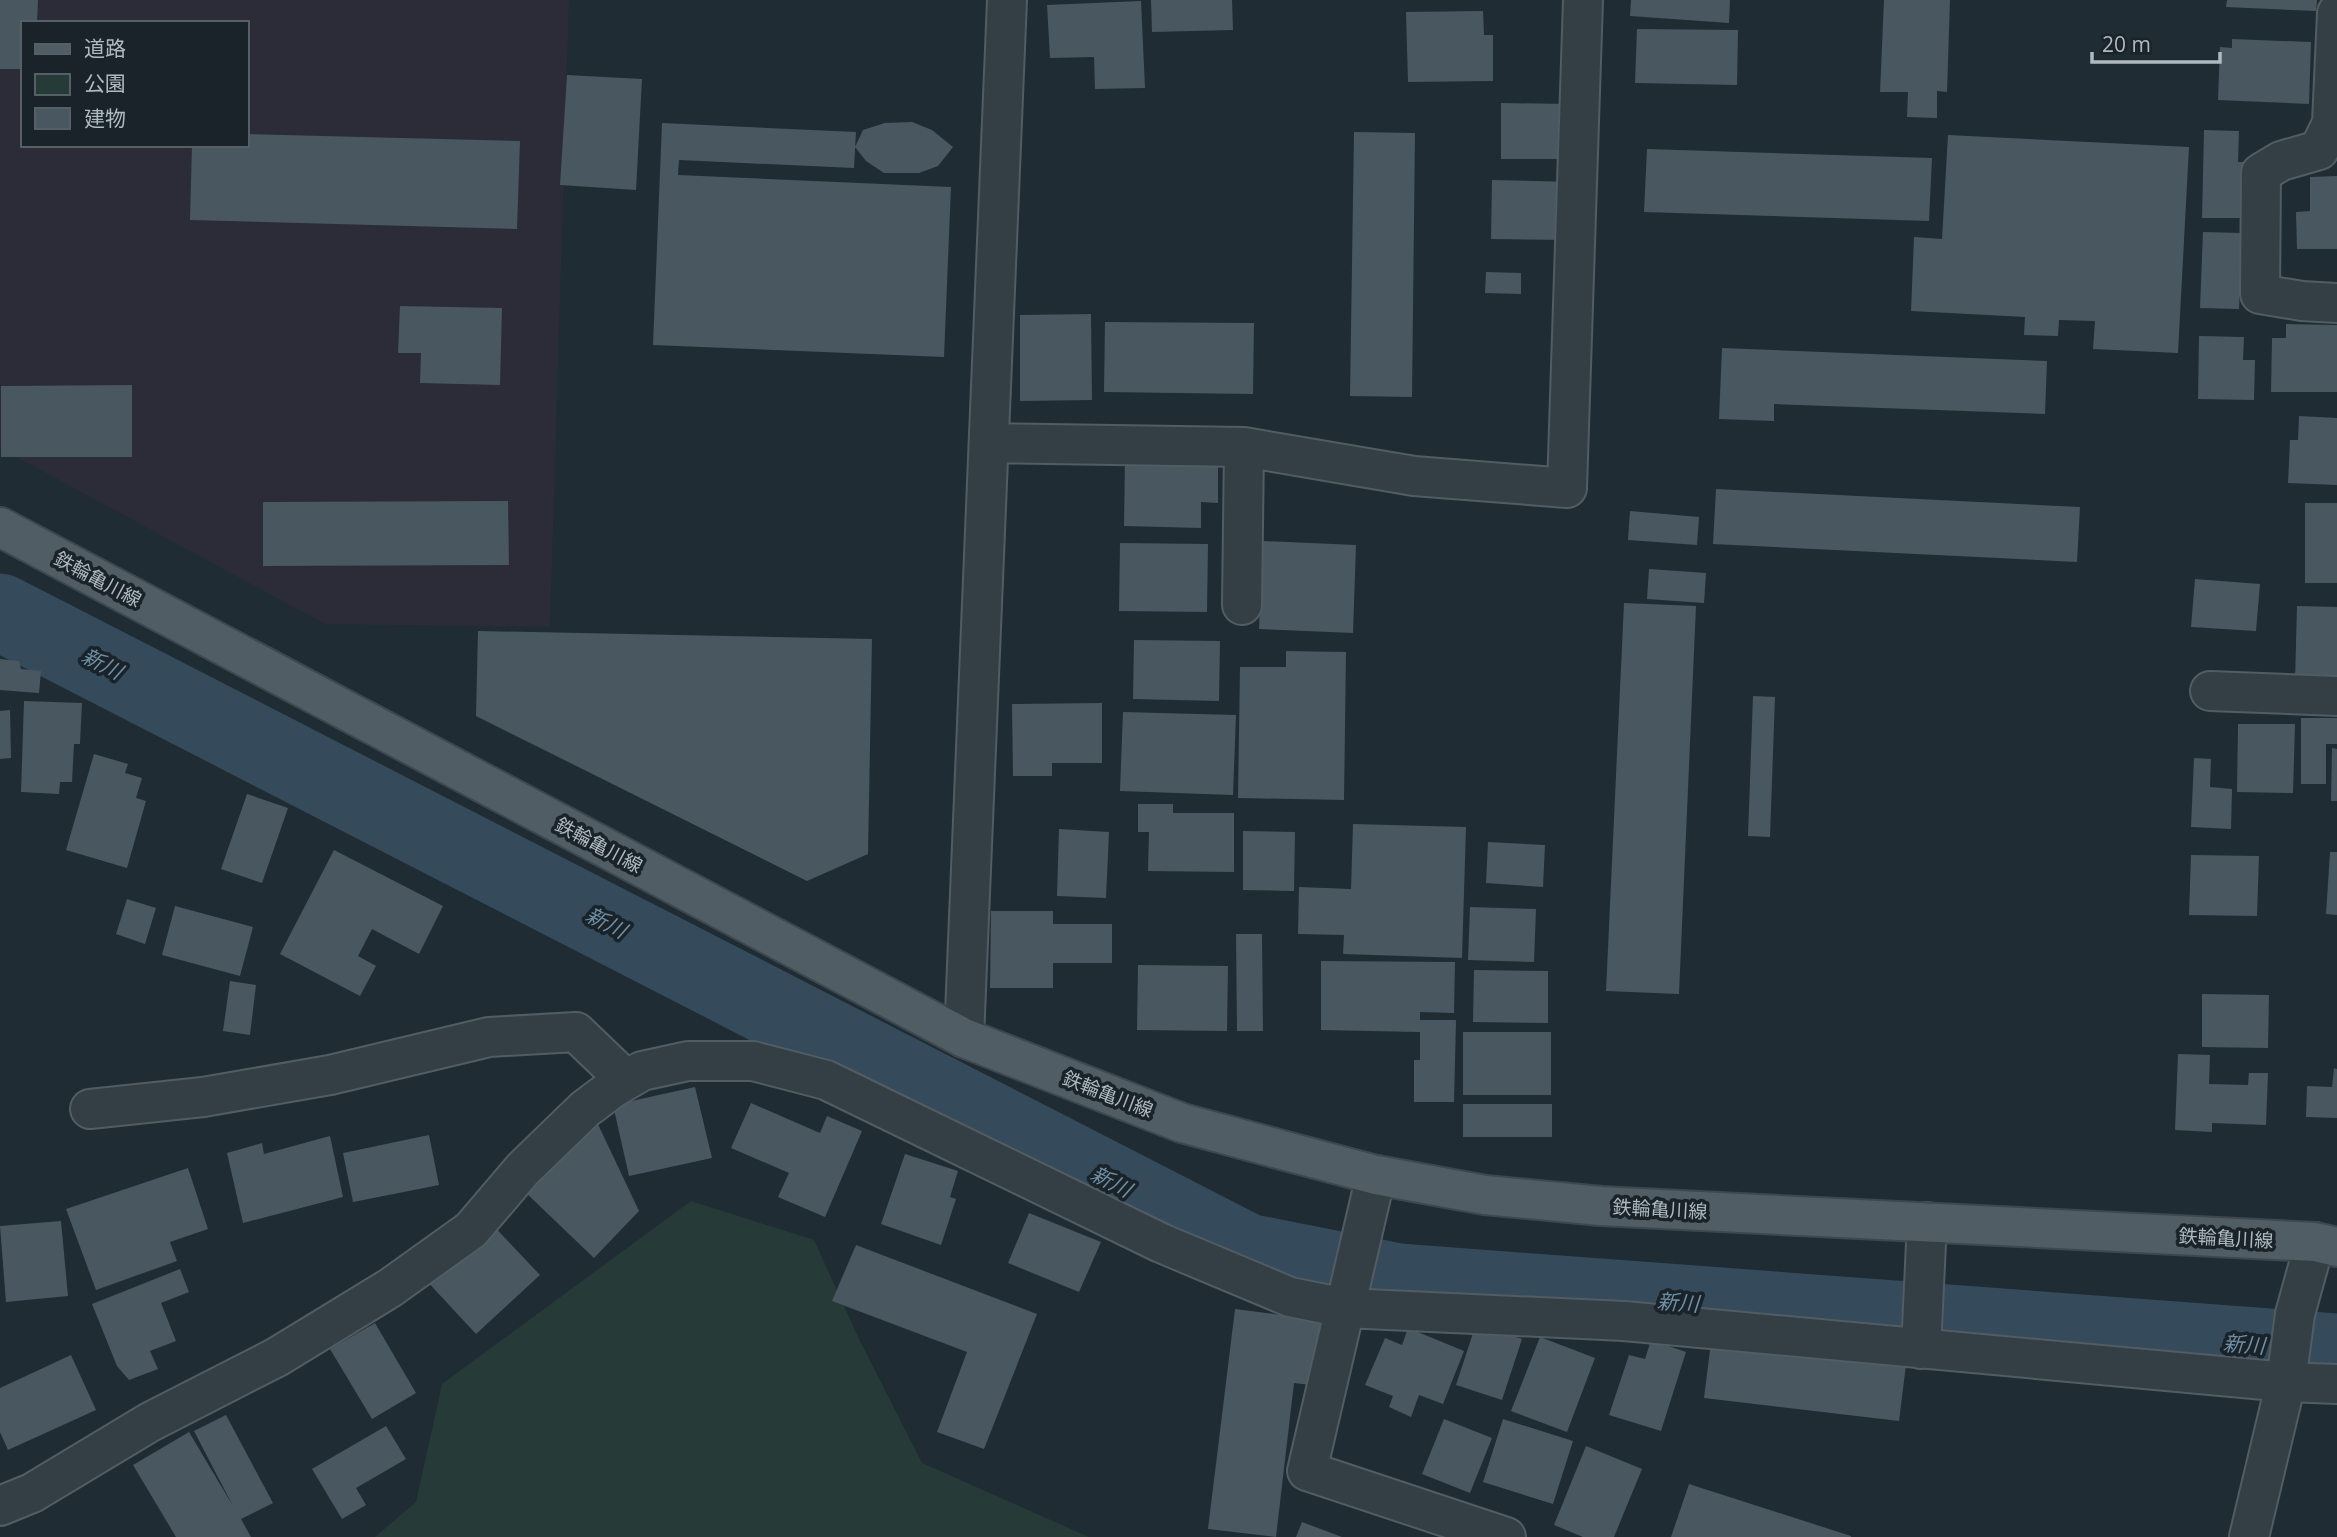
<svg xmlns="http://www.w3.org/2000/svg" width="2337" height="1537" viewBox="0 0 2337 1537" font-family="'Open Sans','Noto Sans JP',sans-serif">
<style>
.medical{fill:#2b2c37;fill-rule:evenodd}
.green{fill:#263a37}
.lines{fill:none;stroke-linecap:round;stroke-linejoin:round}
.river{stroke:#354b5b;stroke-width:77}
.building{fill:#495760}
.minor-casing{stroke:#515c63;stroke-width:42}
.major-casing{stroke:#3d474f;stroke-width:42}
.minor{stroke:#343e45;stroke-width:38}
.major{stroke:#515d65;stroke-width:38}
.labels{text-anchor:middle;stroke-width:7;stroke-linejoin:round;paint-order:stroke}
.street-label{font-size:19px;fill:#aeb9c2;stroke:#192329}
.water-label{font-size:21px;font-style:italic;fill:#708fa4;stroke:#192329}
</style>
<rect width="100%" height="100%" fill="#202c34"/>
<!-- medical -->
<path class="medical" d="M 0,0 L 569,0 L 550,627 L 325,624 L 0,448 ZM 23,23 L 247,23 L 247,145 L 23,145 Z"/>
<!-- green -->
<path class="green" d="M 691,1201 L 814,1240 L 860,1341 L 922,1463 L 1089,1537 L 375,1537 L 416,1502 L 442,1384 Z"/>
<g class="lines">
<!-- river -->
<path class="river" d="M 0,612 L 1247,1252 L 1398,1282 L 2337,1352"/>
</g>
<!-- building -->
<path class="building" d="M 0,0 L 38,0 L 37,23 L 23,23 L 23,69 L 0,69 Z
M 1151,0 L 1232,0 L 1233,30 L 1152,32 Z
M 1631,0 L 1730,0 L 1729,23 L 1630,16 Z
M 1884,0 L 1950,0 L 1947,92 L 1937,91 L 1937,118 L 1907,117 L 1908,92 L 1880,92 Z
M 2227,0 L 2317,0 L 2316,11 L 2226,7 Z
M 1141,1 L 1145,88 L 1095,89 L 1094,57 L 1050,58 L 1047,5 Z
M 1483,11 L 1484,35 L 1493,35 L 1493,81 L 1408,82 L 1406,12 Z
M 1637,29 L 1738,30 L 1737,85 L 1635,83 Z
M 2232,39 L 2311,42 L 2309,104 L 2218,100 L 2220,47 L 2232,48 Z
M 567,75 L 642,79 L 636,190 L 560,185 Z
M 1501,103 L 1566,104 L 1566,159 L 1501,159 Z
M 912,122 L 932,130 L 953,147 L 938,166 L 919,173 L 884,173 L 866,161 L 855,147 L 863,130 L 885,123 Z
M 662,123 L 856,132 L 854,168 L 679,160 L 678,175 L 951,187 L 944,357 L 653,345 Z
M 2204,130 L 2239,131 L 2238,162 L 2248,162 L 2247,187 L 2241,187 L 2240,218 L 2202,218 Z
M 1354,132 L 1415,133 L 1412,397 L 1350,396 Z
M 247,134 L 520,141 L 517,229 L 190,220 L 192,145 L 247,145 Z
M 1948,135 L 2189,147 L 2178,353 L 2093,349 L 2095,321 L 2059,320 L 2058,336 L 2024,335 L 2025,317 L 1911,311 L 1914,237 L 1942,239 Z
M 1647,149 L 1932,158 L 1929,221 L 1644,212 Z
M 2337,176 L 2337,249 L 2297,249 L 2296,212 L 2310,211 L 2310,177 Z
M 1492,180 L 1576,182 L 1576,240 L 1491,239 Z
M 2203,232 L 2242,233 L 2239,309 L 2200,308 Z
M 1486,272 L 1521,273 L 1521,294 L 1485,293 Z
M 400,306 L 502,308 L 500,385 L 420,383 L 421,353 L 398,353 Z
M 1091,314 L 1092,400 L 1020,401 L 1020,315 Z
M 1105,322 L 1254,323 L 1253,394 L 1104,392 Z
M 2286,324 L 2337,325 L 2337,392 L 2271,392 L 2272,338 L 2286,338 Z
M 2199,336 L 2244,337 L 2243,360 L 2255,360 L 2254,400 L 2198,399 Z
M 1722,348 L 2047,361 L 2045,414 L 1774,404 L 1774,421 L 1719,419 Z
M 132,385 L 132,457 L 1,457 L 1,386 Z
M 2299,416 L 2337,418 L 2337,485 L 2288,483 L 2290,440 L 2298,440 Z
M 1125,458 L 1218,460 L 1218,503 L 1201,502 L 1201,528 L 1124,526 Z
M 1716,489 L 2080,507 L 2077,562 L 1713,544 Z
M 508,501 L 509,565 L 263,566 L 263,502 Z
M 2305,503 L 2337,503 L 2337,583 L 2305,583 Z
M 1630,511 L 1699,517 L 1697,545 L 1628,540 Z
M 1262,541 L 1356,545 L 1353,633 L 1259,629 Z
M 1120,543 L 1208,544 L 1207,612 L 1119,611 Z
M 1649,569 L 1706,573 L 1704,603 L 1647,599 Z
M 2195,579 L 2260,584 L 2256,631 L 2191,627 Z
M 1624,603 L 1696,606 L 1679,994 L 1606,991 Z
M 2297,606 L 2337,607 L 2337,682 L 2295,681 Z
M 478,631 L 872,639 L 868,854 L 807,881 L 476,716 Z
M 1134,640 L 1220,641 L 1219,701 L 1133,699 Z
M 1286,651 L 1346,652 L 1344,800 L 1238,798 L 1240,667 L 1286,667 Z
M 0,659 L 19,661 L 21,669 L 41,671 L 39,693 L 0,690 Z
M 1753,696 L 1775,697 L 1770,837 L 1748,836 Z
M 24,701 L 82,703 L 80,744 L 74,744 L 72,782 L 60,782 L 59,794 L 21,792 Z
M 1102,703 L 1102,763 L 1052,763 L 1052,776 L 1013,776 L 1012,704 Z
M 10,710 L 11,758 L 0,759 L 0,711 Z
M 1123,712 L 1236,715 L 1233,795 L 1120,791 Z
M 2301,718 L 2337,718 L 2337,744 L 2326,744 L 2326,784 L 2301,784 Z
M 2238,724 L 2295,724 L 2293,793 L 2237,792 Z
M 2332,748 L 2337,749 L 2337,801 L 2331,801 Z
M 94,754 L 128,764 L 125,773 L 142,778 L 136,798 L 146,801 L 127,868 L 66,850 Z
M 2194,758 L 2211,759 L 2210,787 L 2232,789 L 2231,829 L 2191,827 Z
M 247,794 L 288,808 L 262,883 L 221,869 Z
M 1138,804 L 1173,804 L 1173,813 L 1234,813 L 1234,872 L 1148,871 L 1149,832 L 1138,832 Z
M 1353,824 L 1466,827 L 1462,958 L 1343,954 L 1344,935 L 1298,934 L 1299,887 L 1351,889 Z
M 1059,829 L 1109,832 L 1106,898 L 1057,896 Z
M 1243,831 L 1295,832 L 1294,891 L 1243,890 Z
M 1488,842 L 1545,845 L 1543,887 L 1486,883 Z
M 334,850 L 443,906 L 419,954 L 372,929 L 358,956 L 376,966 L 360,996 L 280,954 Z
M 2330,852 L 2337,852 L 2337,915 L 2326,914 Z
M 2191,855 L 2259,856 L 2257,916 L 2189,915 Z
M 127,899 L 156,908 L 145,944 L 116,934 Z
M 175,906 L 253,927 L 240,976 L 162,955 Z
M 1470,907 L 1536,909 L 1534,962 L 1468,960 Z
M 991,911 L 1053,911 L 1053,924 L 1112,924 L 1112,963 L 1053,963 L 1053,988 L 990,988 Z
M 1236,934 L 1262,934 L 1263,1031 L 1237,1031 Z
M 1321,961 L 1455,962 L 1454,1013 L 1420,1012 L 1420,1020 L 1456,1020 L 1454,1102 L 1414,1102 L 1414,1060 L 1420,1060 L 1420,1032 L 1321,1030 Z
M 1138,965 L 1228,966 L 1227,1031 L 1137,1030 Z
M 1474,970 L 1548,971 L 1548,1023 L 1473,1022 Z
M 230,981 L 256,985 L 250,1035 L 223,1031 Z
M 2202,994 L 2269,995 L 2268,1048 L 2202,1047 Z
M 1463,1032 L 1551,1032 L 1551,1095 L 1463,1095 Z
M 2178,1054 L 2210,1055 L 2209,1084 L 2248,1085 L 2249,1073 L 2268,1073 L 2266,1125 L 2212,1123 L 2212,1132 L 2175,1130 Z
M 2334,1068 L 2337,1069 L 2337,1118 L 2306,1117 L 2307,1086 L 2332,1087 Z
M 695,1087 L 712,1158 L 629,1176 L 613,1105 Z
M 751,1103 L 820,1133 L 827,1116 L 862,1131 L 825,1217 L 778,1197 L 789,1173 L 731,1148 Z
M 1463,1104 L 1552,1104 L 1552,1137 L 1463,1137 Z
M 595,1118 L 639,1211 L 594,1258 L 524,1191 Z
M 429,1135 L 439,1185 L 353,1202 L 343,1153 Z
M 330,1136 L 343,1197 L 243,1223 L 227,1153 L 262,1143 L 264,1154 Z
M 905,1154 L 958,1171 L 950,1197 L 956,1199 L 941,1245 L 881,1224 Z
M 188,1168 L 208,1229 L 170,1242 L 177,1261 L 96,1290 L 66,1209 Z
M 1029,1213 L 1101,1242 L 1079,1292 L 1008,1263 Z
M 488,1220 L 540,1275 L 476,1334 L 424,1278 Z
M 61,1221 L 68,1296 L 6,1302 L 0,1226 Z
M 856,1245 L 1037,1314 L 984,1449 L 937,1432 L 967,1352 L 832,1301 Z
M 180,1269 L 189,1292 L 161,1303 L 176,1341 L 150,1351 L 158,1369 L 129,1380 L 117,1366 L 92,1304 Z
M 1235,1309 L 1327,1321 L 1320,1386 L 1294,1383 L 1276,1537 L 1208,1529 Z
M 375,1323 L 416,1393 L 372,1419 L 330,1349 Z
M 1476,1324 L 1522,1339 L 1502,1400 L 1456,1385 Z
M 1408,1328 L 1464,1351 L 1443,1404 L 1419,1395 L 1411,1417 L 1389,1407 L 1393,1396 L 1365,1385 L 1385,1338 L 1402,1345 Z
M 1540,1337 L 1595,1358 L 1567,1432 L 1511,1411 Z
M 1651,1340 L 1686,1352 L 1661,1431 L 1609,1415 L 1629,1355 L 1645,1359 Z
M 1711,1342 L 1906,1365 L 1899,1421 L 1704,1398 Z
M 71,1355 L 96,1410 L 8,1450 L 0,1432 L 0,1388 Z
M 226,1415 L 273,1503 L 241,1519 L 251,1537 L 176,1537 L 133,1465 L 189,1432 L 233,1506 L 194,1431 Z
M 1444,1419 L 1492,1438 L 1470,1493 L 1422,1474 Z
M 1503,1419 L 1573,1441 L 1553,1504 L 1483,1482 Z
M 386,1426 L 406,1459 L 356,1488 L 366,1505 L 342,1519 L 312,1469 Z
M 1586,1446 L 1642,1469 L 1614,1537 L 1583,1537 L 1554,1525 Z
M 1689,1484 L 1851,1536 L 1851,1537 L 1671,1537 Z
M 1302,1522 L 1342,1537 L 1296,1537 Z"/>
<g class="lines">
<!-- minor casing -->
<g class="minor-casing">
<path id="minor" d="M 2337,13 L 2332,123 L 2319,150 L 2281,161 L 2261,173 L 2260,294 L 2302,301 L 2337,303
M 989,443 L 1244,447 L 1242,605
M 1244,447 L 1414,476 L 1567,488 L 1583,0
M 2210,691 L 2337,696
M 964,1038 L 1007,0
M 90,1109 L 203,1097 L 330,1075 L 489,1037 L 576,1032 L 626,1080
M 1921,1349 L 1927,1222
M 0,1506 L 32,1493 L 150,1422 L 277,1357 L 390,1288 L 471,1230 L 523,1169 L 585,1109 L 613,1088 L 642,1071 L 688,1061 L 753,1061 L 826,1080 L 1161,1243 L 1290,1297 L 1345,1308 L 1376,1175
M 1506,1537 L 1307,1471 L 1345,1308 L 1624,1321 L 2286,1382 L 2337,1384
M 2249,1537 L 2286,1382 L 2295,1314 L 2315,1242"/>
</g>
<!-- major casing -->
<g class="major-casing">
<path id="major" d="M 0,527 L 964,1038 L 1182,1123 L 1282,1150 L 1376,1175 L 1485,1195 L 1601,1206 L 2315,1242 L 2337,1247"/>
</g>
<!-- minor -->
<use href="#minor" class="minor"/>
<!-- major -->
<use href="#major" class="major"/>
</g>
<g class="labels">
<!-- street labels -->
<g class="street-label">
<text transform="translate(98 579) rotate(28)" y="7">鉄輪亀川線</text>
<text transform="translate(599 845) rotate(28)" y="7">鉄輪亀川線</text>
<text transform="translate(1108 1094) rotate(21)" y="7">鉄輪亀川線</text>
<text transform="translate(1660 1209) rotate(3)" y="7">鉄輪亀川線</text>
<text transform="translate(2226 1238) rotate(3)" y="7">鉄輪亀川線</text>
</g>
<!-- water labels -->
<g class="water-label">
<text transform="translate(102 664) rotate(27)" y="7">新川</text>
<text transform="translate(606 923) rotate(27)" y="7">新川</text>
<text transform="translate(1111 1182) rotate(27)" y="7">新川</text>
<text transform="translate(1678 1303) rotate(4)" y="7">新川</text>
<text transform="translate(2244 1345) rotate(4)" y="7">新川</text>
</g>
</g>
<!-- legend -->
<rect x="21" y="21" width="228" height="126" fill="#192329" stroke="#555f66" stroke-width="2"/>
<rect x="35" y="44" width="35" height="10" fill="#515d65" stroke="#555f66" stroke-width="2"/>
<text x="84" y="56" font-size="21" fill="#aeb9c2">道路</text>
<rect x="35" y="74" width="35" height="21" fill="#263a37" stroke="#555f66" stroke-width="2"/>
<text x="84" y="91" font-size="21" fill="#aeb9c2">公園</text>
<rect x="35" y="108" width="35" height="21" fill="#495760" stroke="#555f66" stroke-width="2"/>
<text x="84" y="126" font-size="21" fill="#aeb9c2">建物</text>
<!-- scale -->
<path d="M2092 52v10h128v-10" fill="none" stroke="#aeb9c2" stroke-width="3.5"/>
<text x="2102" y="52" font-size="21" fill="#aeb9c2" stroke="#192329" stroke-width="5" paint-order="stroke">20 m</text>
</svg>
